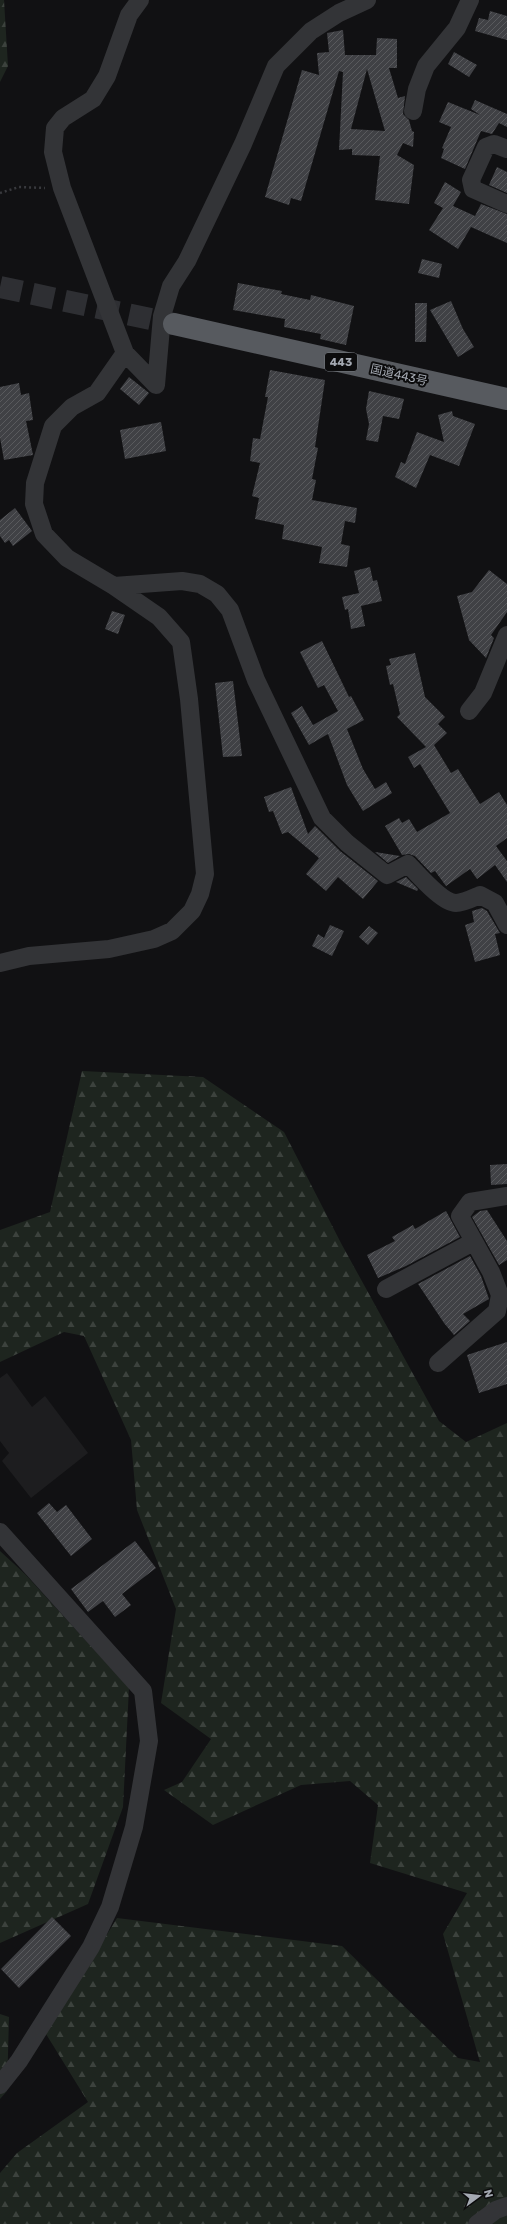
<svg xmlns="http://www.w3.org/2000/svg" width="507" height="2224" viewBox="0 0 507 2224" font-family="Rubik,'Noto Sans JP',sans-serif">
<style>
.built{fill:#1d1d1f}
.forest{fill:url(#forest-firs)}
.building{fill:url(#building-hatch);fill-rule:evenodd}
.lines{fill:none;stroke-linecap:round;stroke-linejoin:round}
.trunk-tunnel{stroke:#2e2f33;stroke-width:22;stroke-dasharray:22 11;stroke-linecap:butt}
.path{stroke:#393a3e;stroke-width:2.5;stroke-dasharray:2 3;stroke-linecap:butt}
.minor{stroke:#333437;stroke-width:18}
.trunk{stroke:#575a5f;stroke-width:22}
.labels{text-anchor:middle;stroke-width:4;stroke-linejoin:round;paint-order:stroke}
.shield{fill:#0c0c0d;stroke:#767a80;stroke-width:1}
.shield-label{font-size:11px;font-weight:bold;fill:#a4a9b2}
.street-label{font-size:12px;fill:#a4a9b2;stroke:#0c0c0d}
</style>
<defs>
<pattern id="forest-firs" width="22" height="20" patternUnits="userSpaceOnUse"><rect width="22" height="20" fill="#1e251f"/><path d="M5 1l3.5 6h-7zM16 11l3.5 6h-7z" fill="#3c423d"/></pattern>
<pattern id="building-hatch" width="6" height="6" patternUnits="userSpaceOnUse"><rect width="6" height="6" fill="#404145"/><path d="M-1 1l2-2M0 6l6-6M5 7l2-2" fill="none" stroke="#595a5d"/></pattern>
</defs>
<rect width="100%" height="100%" fill="#111113"/>
<!-- built -->
<path class="built" d="M 7,1373 L 32,1407 L 45,1396 L 88,1453 L 31,1498 L 2,1461 L 9,1453 L 0,1441 L 0,1378 Z"/>
<!-- forest -->
<path class="forest" d="M 0,0 L 4,0 L 8,66 L 0,82 Z
M 82,1071 L 203,1077 L 284,1132 L 342,1245 L 439,1421 L 466,1442 L 507,1423 L 507,2224 L 0,2224 L 0,2173 L 17,2153 L 88,2102 L 46,2034 L 117,1918 L 342,1946 L 458,2058 L 480,2062 L 443,1934 L 467,1893 L 370,1863 L 378,1805 L 350,1781 L 301,1785 L 213,1825 L 164,1790 L 182,1782 L 211,1739 L 161,1703 L 176,1609 L 137,1510 L 131,1440 L 84,1336 L 64,1332 L 0,1362 L 0,1230 L 50,1212 Z
M 0,1551 L 25,1574 L 129,1688 L 123,1807 L 88,1904 L 0,1943 Z
M 0,2014 L 9,2017 L 7,2091 L 0,2099 Z"/>
<!-- building -->
<path class="building" d="M 490,11 L 507,16 L 507,40 L 475,31 L 479,18 L 488,20 Z
M 343,30 L 345,55 L 376,55 L 377,38 L 397,39 L 397,68 L 389,68 L 398,98 L 405,96 L 403,114 L 409,120 L 412,131 L 414,132 L 413,147 L 403,143 L 397,155 L 414,165 L 409,204 L 375,200 L 380,156 L 352,155 L 352,149 L 339,150 L 343,72 L 339,71 L 301,201 L 291,198 L 289,205 L 265,197 L 302,70 L 319,75 L 317,53 L 329,52 L 327,33 ZM 367,69 L 385,131 L 351,129 Z
M 454,52 L 477,65 L 469,77 L 448,64 Z
M 475,100 L 507,114 L 507,127 L 499,123 L 492,134 L 481,131 L 465,169 L 441,158 L 444,149 L 442,148 L 451,127 L 439,122 L 448,102 L 480,115 L 471,109 Z
M 497,167 L 507,172 L 507,193 L 489,185 Z
M 445,182 L 461,192 L 453,206 L 475,216 L 481,204 L 507,214 L 507,243 L 471,227 L 458,249 L 429,230 L 443,208 L 434,203 Z
M 422,259 L 442,264 L 439,278 L 418,273 Z
M 238,283 L 282,291 L 281,294 L 310,300 L 311,295 L 354,306 L 346,345 L 320,339 L 321,334 L 284,327 L 285,319 L 233,310 Z
M 451,301 L 463,329 L 474,347 L 458,357 L 430,310 Z
M 415,303 L 427,303 L 426,342 L 415,342 Z
M 270,370 L 325,380 L 315,447 L 318,448 L 312,479 L 316,480 L 312,500 L 357,508 L 355,523 L 345,521 L 341,544 L 350,546 L 347,567 L 319,563 L 322,547 L 282,539 L 284,525 L 255,519 L 259,498 L 252,496 L 260,463 L 250,461 L 253,438 L 260,439 L 268,397 L 265,397 Z
M 129,377 L 149,393 L 139,405 L 120,389 Z
M 19,383 L 21,395 L 29,393 L 33,420 L 26,421 L 33,455 L 4,460 L 0,438 L 0,387 Z
M 369,391 L 404,399 L 399,419 L 383,416 L 378,442 L 366,440 L 369,424 L 366,409 Z
M 452,411 L 453,416 L 475,424 L 459,466 L 430,455 L 416,488 L 395,477 L 401,462 L 405,464 L 417,432 L 444,442 L 438,415 Z
M 161,422 L 166,451 L 125,459 L 120,430 Z
M 15,508 L 32,531 L 13,546 L 9,540 L 5,543 L 0,536 L 0,520 Z
M 370,567 L 373,581 L 377,580 L 382,601 L 361,606 L 365,626 L 351,629 L 348,609 L 345,610 L 342,597 L 359,593 L 354,571 Z
M 489,570 L 507,584 L 507,612 L 491,635 L 494,638 L 486,658 L 469,640 L 457,596 L 472,592 Z
M 112,611 L 125,615 L 118,634 L 105,629 Z
M 322,641 L 349,697 L 351,696 L 364,720 L 347,729 L 363,769 L 375,789 L 386,782 L 392,793 L 363,811 L 347,785 L 328,734 L 309,745 L 291,713 L 302,706 L 313,725 L 338,711 L 324,685 L 318,688 L 300,652 Z
M 415,653 L 425,697 L 445,717 L 438,724 L 447,733 L 434,745 L 451,773 L 458,769 L 480,804 L 499,792 L 507,805 L 507,838 L 496,846 L 507,861 L 507,882 L 495,865 L 477,879 L 470,869 L 446,886 L 435,871 L 431,873 L 415,856 L 409,854 L 402,855 L 385,826 L 399,818 L 402,823 L 409,819 L 417,832 L 450,813 L 420,764 L 414,768 L 408,757 L 426,747 L 397,717 L 400,714 L 393,684 L 390,685 L 386,666 L 391,665 L 389,659 Z
M 233,681 L 242,756 L 223,757 L 215,683 Z
M 291,787 L 308,834 L 315,826 L 340,851 L 378,881 L 363,899 L 338,877 L 326,891 L 306,874 L 319,858 L 288,832 L 282,834 L 273,811 L 269,812 L 264,797 Z
M 375,852 L 400,856 L 388,863 Z
M 406,877 L 418,889 L 417,891 L 396,882 Z
M 482,908 L 487,911 L 500,933 L 495,934 L 500,955 L 475,962 L 465,925 L 474,922 L 472,911 Z
M 330,925 L 344,931 L 332,956 L 312,946 L 318,934 L 324,938 Z
M 369,926 L 378,933 L 368,945 L 359,937 Z
M 507,1164 L 507,1184 L 491,1185 L 490,1165 Z
M 487,1210 L 507,1241 L 507,1260 L 499,1265 L 472,1217 L 480,1211 Z
M 446,1211 L 460,1237 L 406,1266 L 378,1278 L 367,1255 L 395,1241 L 392,1237 L 413,1225 L 415,1229 Z
M 470,1256 L 481,1276 L 489,1299 L 463,1314 L 470,1321 L 454,1335 L 444,1323 L 418,1284 Z
M 507,1342 L 507,1384 L 479,1393 L 467,1355 Z
M 49,1503 L 57,1512 L 66,1505 L 92,1539 L 71,1556 L 37,1513 Z
M 135,1541 L 156,1568 L 122,1594 L 131,1605 L 115,1617 L 103,1601 L 88,1612 L 71,1589 Z
M 52,1917 L 71,1936 L 19,1988 L 1,1969 Z"/>
<g class="lines">
<!-- trunk-tunnel -->
<path class="trunk-tunnel" d="M 0,287 L 174,324"/>
<!-- path -->
<path class="path" d="M 0,193 L 19,187 L 45,188"/>
<!-- minor -->
<path class="minor" d="M 140,0 L 129,15 L 107,76 L 93,99 L 63,118 L 55,128 L 53,152 L 62,188 L 125,353 L 156,385 L 162,316 L 171,286 L 187,261 L 243,144 L 276,66 L 311,31 L 339,13 L 367,0
M 413,111 L 417,89 L 426,66 L 457,28 L 470,0
M 507,149 L 494,144 L 486,147 L 471,180 L 473,189 L 507,204
M 114,586 L 182,581 L 200,584 L 217,594 L 230,610 L 256,680 L 322,818 L 347,843 L 387,875 L 408,864 C 417,873 442,903 456,903 C 463,903 473,898 480,895 L 495,903 L 507,925
M 469,711 L 483,693 L 507,635
M 0,963 L 29,956 L 109,949 L 154,939 L 172,931 L 192,911 L 200,894 L 205,874 L 189,699 L 181,642 L 159,617 L 114,586 L 67,558 L 44,534 L 34,504 L 35,483 L 53,426 L 72,407 L 97,393 L 125,353
M 386,1289 L 473,1242
M 438,1363 L 497,1311 L 500,1295 L 491,1272 L 460,1216 L 470,1202 L 507,1196
M 0,1532 L 143,1691 L 149,1741 L 134,1827 L 110,1907 L 91,1947 L 19,2061 L 0,2085
M 477,2224 L 496,2210 L 507,2206"/>
<!-- trunk -->
<path class="trunk" d="M 174,324 L 507,399"/>
</g>
<g class="labels">
<!-- shield labels -->
<rect class="shield" x="325" y="353" width="32" height="18" rx="3"/>
<g class="shield-label">
<text x="341" y="366">443</text>
</g>
<!-- street labels -->
<g class="street-label">
<text transform="translate(399 375) rotate(13)" y="4">国道443号</text>
</g>
</g>
<!-- north arrow -->
<g transform="translate(479 2196) rotate(75)" stroke="#0c0c0d" stroke-width="3" paint-order="stroke">
<path d="M0-3L7 15L0 10L-7 15Z" fill="#a4a9b2"/>
<text y="-6" font-size="11" font-weight="bold" text-anchor="middle" fill="#a4a9b2">N</text>
</g>
</svg>
